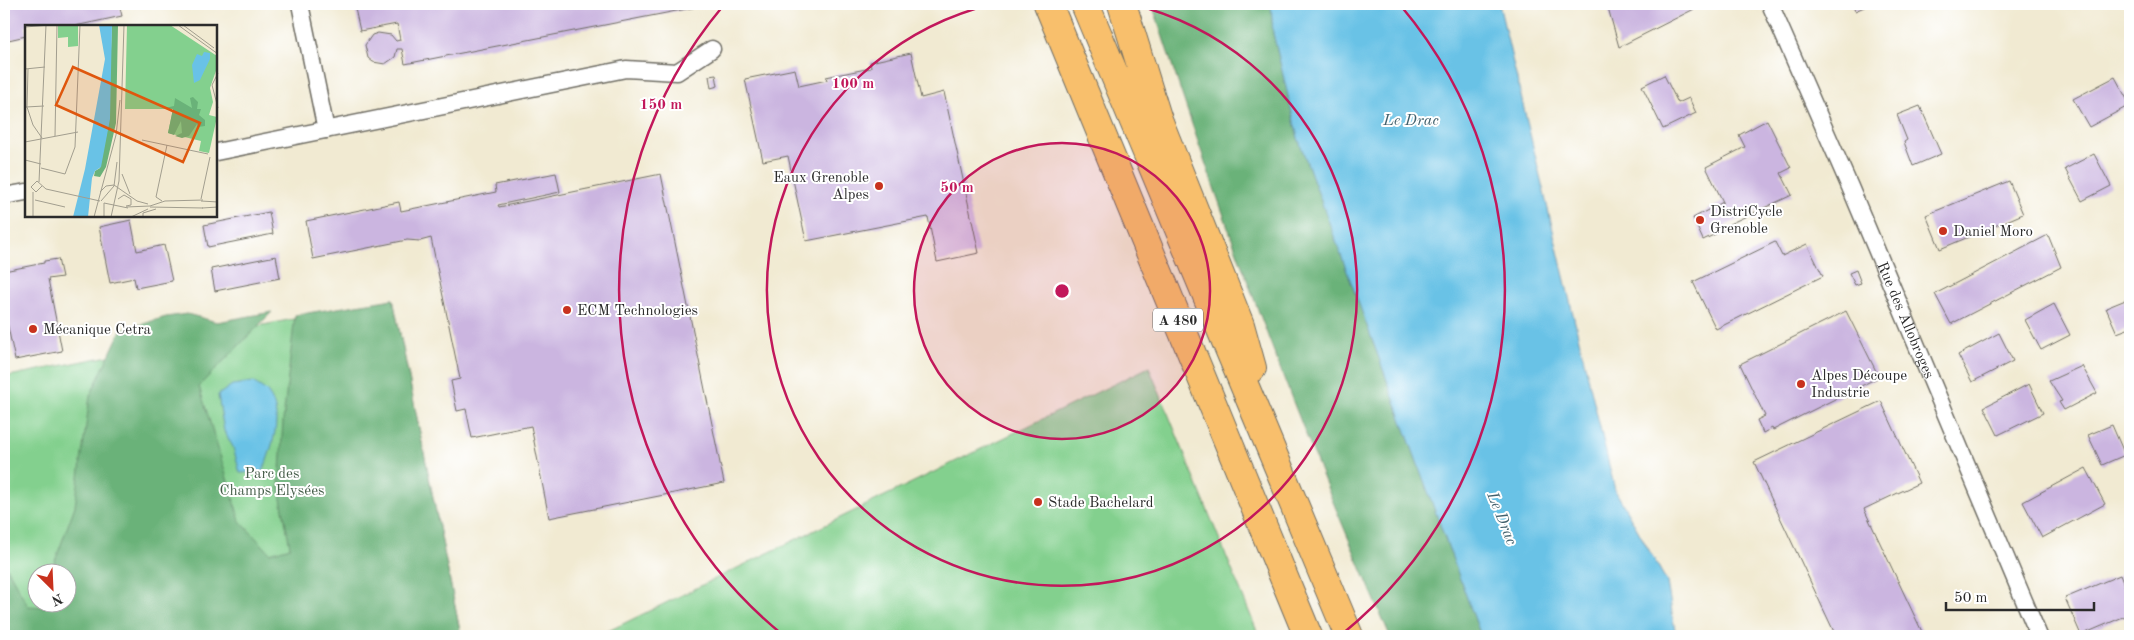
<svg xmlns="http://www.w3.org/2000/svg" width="2134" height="640" viewBox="0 0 2134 640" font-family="'Old Standard TT',serif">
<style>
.green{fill:#83d08e;stroke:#577e5c;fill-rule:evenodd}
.forest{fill:#6ab279;stroke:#4a6e52}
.water{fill:#69c2e6;stroke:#4a7688}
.building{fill:#cbb5e0}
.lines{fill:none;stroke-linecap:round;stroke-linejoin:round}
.street-casing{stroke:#706e65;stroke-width:19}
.highway-casing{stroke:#706e65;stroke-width:30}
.street{stroke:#fff;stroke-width:16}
.highway{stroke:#f8bf6c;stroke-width:28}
.ring{fill:none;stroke:#c2185b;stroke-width:2.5}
.poi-dot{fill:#c8321e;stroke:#fff;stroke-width:2}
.labels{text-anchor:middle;stroke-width:4;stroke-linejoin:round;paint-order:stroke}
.shield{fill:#fff;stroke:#6b6b6b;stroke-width:1}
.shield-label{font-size:14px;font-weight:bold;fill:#2b2b2b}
.poi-label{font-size:15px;fill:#2b2b2b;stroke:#fff;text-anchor:start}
.street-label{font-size:15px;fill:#2b2b2b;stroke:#fff}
.park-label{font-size:15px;fill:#455d49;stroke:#fff}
.water-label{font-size:16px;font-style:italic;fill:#41606c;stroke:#fff}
.inset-road{fill:none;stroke:#a29e8f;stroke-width:1}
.view{fill:#df570e;fill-opacity:0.15;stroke:#df570e;stroke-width:2.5}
.inset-edge{fill:none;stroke:#2b2b2b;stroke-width:2.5}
.centre{fill:#c2185b;stroke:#fff;stroke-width:2.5}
.ring-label{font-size:15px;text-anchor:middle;font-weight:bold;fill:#c2185b;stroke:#fff;stroke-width:4;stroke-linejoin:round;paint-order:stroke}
</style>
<rect width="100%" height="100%" fill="#fff"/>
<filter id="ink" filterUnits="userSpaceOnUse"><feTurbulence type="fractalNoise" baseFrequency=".02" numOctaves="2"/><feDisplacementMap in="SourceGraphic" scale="10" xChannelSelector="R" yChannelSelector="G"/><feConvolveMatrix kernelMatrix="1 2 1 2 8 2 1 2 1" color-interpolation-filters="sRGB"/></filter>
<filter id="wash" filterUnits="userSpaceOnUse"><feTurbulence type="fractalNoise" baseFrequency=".0096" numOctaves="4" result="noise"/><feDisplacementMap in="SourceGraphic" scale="20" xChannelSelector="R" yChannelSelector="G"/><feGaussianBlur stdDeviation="1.12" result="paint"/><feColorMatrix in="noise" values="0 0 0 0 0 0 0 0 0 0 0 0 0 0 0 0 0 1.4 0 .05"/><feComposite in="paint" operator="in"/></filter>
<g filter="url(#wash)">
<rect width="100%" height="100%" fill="#f1ead2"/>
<!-- green -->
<path class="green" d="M 393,299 L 461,636 L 4,636 L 4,377 ZM 38,572 L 68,572 L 68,602 L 38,602 Z
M 1149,367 L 1259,636 L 598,636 Z"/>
<!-- forest -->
<path class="forest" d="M 1152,4 L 1271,4 L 1273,33 L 1298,138 L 1481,636 L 1390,636 C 1363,572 1335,509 1310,445 C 1252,299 1200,152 1152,4 Z
M 393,299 L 461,636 L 4,636 L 4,577 L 7,568 L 28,606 L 45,607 L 46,603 L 68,602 L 68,572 L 51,572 L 75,506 L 90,396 L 121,330 L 166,317 L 187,314 L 217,322 L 272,312 L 199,386 L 240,521 L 270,553 L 290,547 L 279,488 L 283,421 L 295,315 Z"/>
<!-- water -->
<path class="water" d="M 1271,4 L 1499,4 L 1615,490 L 1667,582 L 1676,636 L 1481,636 L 1298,138 L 1273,33 Z
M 253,382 C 257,385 265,389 268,393 C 285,416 271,448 263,472 L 240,473 L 233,447 L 224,431 L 218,395 L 232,385 Z"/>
<g id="blocks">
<!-- building -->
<path class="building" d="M 4,4 L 119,4 L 122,16 L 75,26 L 26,26 L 26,36 L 4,41 Z
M 354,4 L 707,4 L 707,5 L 405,64 L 402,49 L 397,49 L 395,57 L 385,64 L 373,62 L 368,58 L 365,45 L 372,35 L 378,33 L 391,35 L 396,41 L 400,40 L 397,24 L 360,31 Z
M 1607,4 L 1704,4 L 1619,47 Z
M 1852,4 L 1871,4 L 1855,11 Z
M 911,53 L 921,98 L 944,92 L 979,253 L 937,262 L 928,217 L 806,241 L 788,156 L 763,161 L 745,79 L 795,69 L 799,86 L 827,80 L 826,77 L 871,68 L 870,62 Z
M 716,75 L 718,86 L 711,88 L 709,76 Z
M 1664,75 L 1678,103 L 1689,98 L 1696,113 L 1663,129 L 1642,86 Z
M 2115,77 L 2130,105 L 2089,127 L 2073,99 Z
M 1920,106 L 1941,154 L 1913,166 L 1904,142 L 1907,140 L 1897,115 Z
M 1767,120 L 1791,168 L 1781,173 L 1792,195 L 1725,226 L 1726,229 L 1703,240 L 1693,218 L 1723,202 L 1706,167 L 1745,147 L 1739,135 Z
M 2094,154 L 2111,186 L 2082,201 L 2065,169 Z
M 556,173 L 560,192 L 498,205 L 499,207 L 661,174 L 724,483 L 549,518 L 531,426 L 472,438 L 466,409 L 457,411 L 451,381 L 460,379 L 431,238 L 420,241 L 407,240 L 313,259 L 306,221 L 399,202 L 401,211 L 496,192 L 495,185 Z
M 2009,181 L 2023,214 L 1940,249 L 1926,215 Z
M 269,212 L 273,234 L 208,247 L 204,225 Z
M 131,220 L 137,251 L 164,245 L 172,281 L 136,288 L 134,278 L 110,283 L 99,227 Z
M 2048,235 L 2061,267 L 1951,324 L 1935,294 Z
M 1775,242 L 1782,256 L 1807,244 L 1823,276 L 1716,329 L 1693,282 Z
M 276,256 L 280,278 L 215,291 L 211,269 Z
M 58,259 L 62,277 L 48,279 L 62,351 L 15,360 L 4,308 L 4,271 L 44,263 L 44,261 Z
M 1856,270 L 1861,283 L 1855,285 L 1849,273 Z
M 2128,299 L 2130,303 L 2130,328 L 2117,333 L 2106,308 Z
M 2054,304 L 2070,335 L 2041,350 L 2025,320 Z
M 1846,311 L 1879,377 L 1773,430 L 1772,428 L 1763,433 L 1757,420 L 1765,416 L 1740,364 Z
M 1999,333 L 2013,361 L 1972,382 L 1958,355 Z
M 2082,366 L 2097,393 L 2064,410 L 2059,402 L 2062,401 L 2049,381 Z
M 2029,384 L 2043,413 L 1998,435 L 1984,407 Z
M 1881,401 L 1919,483 L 1864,509 L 1924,636 L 1836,636 L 1754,462 Z
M 2112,425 L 2125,455 L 2102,465 L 2088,435 Z
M 2086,468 L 2105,504 L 2042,538 L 2023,502 Z
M 2120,575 L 2130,600 L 2130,614 L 2081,635 L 2065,598 Z"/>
</g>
</g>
<g filter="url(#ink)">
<use href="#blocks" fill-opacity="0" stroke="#706e65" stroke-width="1"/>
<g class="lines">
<!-- street casing -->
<g class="street-casing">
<g id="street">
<path d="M 300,4 L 326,130"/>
<path id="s1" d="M 1770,4 L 1850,187 L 2039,636"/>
<path d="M 216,152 L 626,69 L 677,72 L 712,49"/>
<path d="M 4,196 L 26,192"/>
</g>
</g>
<!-- highway casing -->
<g class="highway-casing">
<path id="highway" d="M 1048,4 L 1308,636
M 1085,4 L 1349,636
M 1122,4 L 1157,117 L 1240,325 L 1252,368"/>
</g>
<!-- street -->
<use href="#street" class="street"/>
<!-- highway -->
<use href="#highway" class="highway"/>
</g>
</g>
<!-- distance rings -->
<circle cx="1062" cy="291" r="148" fill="#c2185b" fill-opacity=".12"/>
<g class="ring">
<circle cx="1062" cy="291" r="148"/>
<path d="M1131 4A295 295 0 1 1 993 4"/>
<path d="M783 635A443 443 0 0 1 723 6M1401 6A443 443 0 0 1 1341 635"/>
</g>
<!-- markers -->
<g class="poi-dot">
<circle cx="879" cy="186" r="5"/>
<circle cx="1700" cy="220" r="5"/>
<circle cx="1943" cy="231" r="5"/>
<circle cx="567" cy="310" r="5"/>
<circle cx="33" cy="329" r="5"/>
<circle cx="1801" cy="384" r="5"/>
<circle cx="1038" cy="502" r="5"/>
</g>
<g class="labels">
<!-- shield labels -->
<rect class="shield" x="1153" y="308.5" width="50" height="23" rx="4"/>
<g class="shield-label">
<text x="1178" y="325">A 480</text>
</g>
<!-- poi labels -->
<g class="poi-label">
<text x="869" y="182" text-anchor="end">Eaux Grenoble<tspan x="869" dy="17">Alpes</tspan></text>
<text x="1710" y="216">DistriCycle<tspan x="1710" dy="17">Grenoble</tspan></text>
<text x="1953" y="236">Daniel Moro</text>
<text x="577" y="315">ECM Technologies</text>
<text x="43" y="334">Mécanique Cetra</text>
<text x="1811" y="380">Alpes Découpe<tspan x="1811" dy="17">Industrie</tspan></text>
<text x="1048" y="507">Stade Bachelard</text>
</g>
<!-- street labels -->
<g class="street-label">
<text dy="5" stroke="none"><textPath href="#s1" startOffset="344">Rue des Allobroges</textPath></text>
</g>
<!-- park labels -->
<g class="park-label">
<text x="272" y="478">Parc des<tspan x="272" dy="17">Champs Elysées</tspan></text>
</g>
<!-- water labels -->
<g class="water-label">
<text x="1411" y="125">Le Drac</text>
<text transform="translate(1503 518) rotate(68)" y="6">Le Drac</text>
</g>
</g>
<!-- overview -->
<g transform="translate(25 25)">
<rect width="192" height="192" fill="#f1ead2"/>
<path d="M 53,0 L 53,21 L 43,22 L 43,12 L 33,13 L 33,1 ZM 102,0 L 145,0 L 192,31 L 192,43 L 185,63 L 188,77 L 184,90 L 192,92 L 184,128 L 174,126 L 176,116 L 143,108 L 148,84 L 100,84 Z" fill="#83d08e"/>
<path d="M 87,0 L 93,0 L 91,98 L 81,142 L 75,152 L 69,151 L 70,146 L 75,143 L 83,101 ZM 168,72 L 173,77 L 172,84 L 176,84 L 174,90 L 180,95 L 180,101 L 173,102 L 172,99 L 164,111 L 157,113 L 150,111 L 157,108 L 156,96 L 149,110 L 143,108 L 148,84 L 140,83 L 149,81 L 150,73 L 167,83 L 165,73 Z" fill="#6ab279"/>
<path d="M 74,0 L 87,0 L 85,94 L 76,142 L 70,146 L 67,153 L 63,192 L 48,192 L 60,144 L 80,34 ZM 179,27 L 185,28 L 185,34 L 175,55 L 169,58 L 167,40 L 172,29 L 177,31 Z" fill="#69c2e6"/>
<path class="inset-road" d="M 153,0 L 193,29M 158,0 L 189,23M 0,2 L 25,0M 0,44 L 20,42M 3,44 L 2,82 L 8,100 L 17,113M 193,48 L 187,60 L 193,83M 1,82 L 19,81M 30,111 L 32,0M 117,115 L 183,129M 0,117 L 53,107M 0,135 L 16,139M 16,143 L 40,149 L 50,122 L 55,0M 97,149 L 105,169M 14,157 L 21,0M 17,161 L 11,167 L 6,162 L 12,156 L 21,164 L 75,176M 75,167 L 81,161 L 89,160 L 112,176 L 123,179M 93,174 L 99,170 L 106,174 L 106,180 L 101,181M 176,174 L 185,132M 10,175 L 40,182M 76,176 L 89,161 L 92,137M 137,176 L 131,172 L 142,120M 176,176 L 193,177M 101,182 L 125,181 L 140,176 L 178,175M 125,182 L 178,183M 177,183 L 193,182M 8,192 L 8,167M 69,192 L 91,110 L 95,75M 79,192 L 79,178 L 103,183M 86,192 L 94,156 L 99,0M 106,192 L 123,184M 118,192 L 118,188 L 131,184"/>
<path class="view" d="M 48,42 L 175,98 L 158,137 L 31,80 Z"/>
<rect width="192" height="192" class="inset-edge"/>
</g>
<circle cx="1062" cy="291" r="8" class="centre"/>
<g class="ring-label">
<text x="853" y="88">100 m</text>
<text x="661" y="109">150 m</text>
<text x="957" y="192">50 m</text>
</g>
<!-- margin -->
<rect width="2134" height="640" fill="none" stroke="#fff" stroke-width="20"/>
<!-- north arrow -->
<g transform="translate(52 588) rotate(156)"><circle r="24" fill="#ffffff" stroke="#aaaaaa"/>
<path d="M0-4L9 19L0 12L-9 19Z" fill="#c8321e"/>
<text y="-8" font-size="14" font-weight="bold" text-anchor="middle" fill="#2b2b2b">N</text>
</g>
<!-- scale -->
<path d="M1946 602v8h148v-8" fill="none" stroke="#2b2b2b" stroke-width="2.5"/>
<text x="1954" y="602" font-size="15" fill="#2b2b2b" stroke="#ffffff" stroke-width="4" paint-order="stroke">50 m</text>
</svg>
